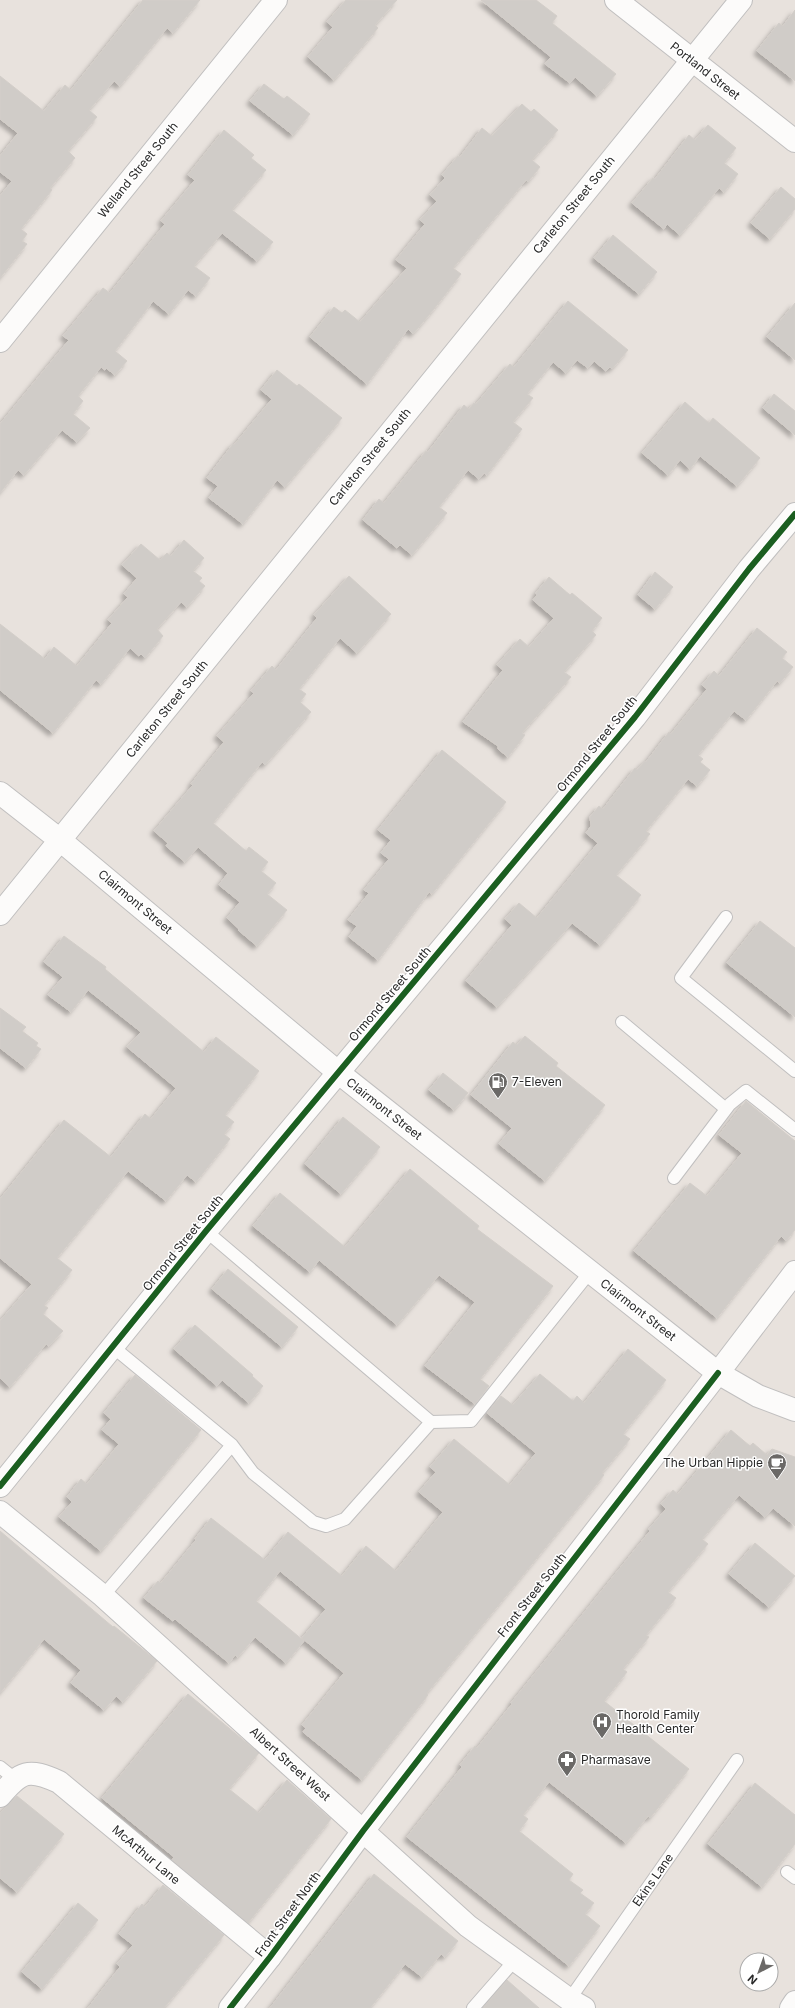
<svg xmlns="http://www.w3.org/2000/svg" width="795" height="2008" viewBox="0 0 795 2008" font-family="Inter,sans-serif">
<style>
.building{fill:#d0ccc8;stroke:#d3cec9;filter:url(#shadow)}
.lines{fill:none;stroke-linecap:round;stroke-linejoin:round}
.lane-casing{stroke:#c0bfbf;stroke-width:14}
.street-casing{stroke:#c0bfbf;stroke-width:24}
.secondary-casing{stroke:#c0bfbf;stroke-width:24}
.lane{stroke:#fcfbfa;stroke-width:12}
.street{stroke:#fcfbfa;stroke-width:22}
.secondary{stroke:#fcfbfa;stroke-width:22}
.cycleway-casing{stroke:#fff;stroke-width:8}
.cycleway{stroke:#1b5e20;stroke-width:6}
.labels{text-anchor:middle;stroke-width:3;stroke-linejoin:round;paint-order:stroke}
.street-label{font-size:12px;fill:#282828;stroke:#fff}
.poi-label{font-size:12px;fill:#282828;stroke:#fff;text-anchor:start}
</style>
<defs>
<filter id="shadow"><feDropShadow dx="-3.5" dy="3.5" stdDeviation="2" flood-color="#0004"/></filter>
</defs>
<rect width="100%" height="100%" fill="#e8e2dd"/>
<!-- building -->
<path class="building" d="M 143,0 L 200,0 L 173,33 L 167,28 L 120,86 L 114,81 L 89,110 L 97,117 L 68,151 L 75,158 L 50,188 L 52,190 L 21,229 L 27,234 L 22,241 L 27,244 L 0,278 L 0,196 L 12,181 L 0,172 L 0,156 L 18,133 L 0,119 L 0,76 L 44,111 L 65,85 L 71,90 Z
M 346,0 L 397,0 L 375,25 L 378,28 L 334,80 L 308,57 L 333,27 L 327,22 Z
M 481,0 L 536,0 L 557,16 L 552,23 L 616,74 L 597,96 L 575,77 L 570,83 L 545,64 L 551,57 Z
M 795,10 L 795,81 L 757,51 L 779,23 L 783,26 Z
M 264,84 L 284,99 L 287,96 L 310,114 L 293,135 L 250,101 Z
M 522,104 L 531,112 L 534,109 L 558,130 L 532,160 L 540,167 L 528,182 L 526,180 L 453,268 L 461,274 L 434,309 L 413,334 L 408,329 L 367,384 L 310,337 L 334,307 L 342,313 L 345,310 L 360,322 L 407,268 L 396,260 L 425,224 L 420,220 L 437,201 L 430,195 L 445,178 L 442,175 L 458,156 L 460,157 L 482,128 L 492,136 Z
M 708,125 L 736,148 L 724,163 L 738,174 L 724,192 L 719,188 L 680,235 L 667,224 L 664,229 L 632,203 L 653,178 L 655,179 L 689,135 L 695,140 Z
M 224,130 L 254,155 L 251,158 L 266,170 L 232,210 L 273,242 L 257,261 L 222,233 L 194,266 L 210,278 L 196,296 L 188,290 L 169,314 L 153,301 L 115,351 L 127,361 L 115,375 L 106,368 L 105,370 L 101,367 L 78,396 L 83,401 L 73,414 L 90,428 L 77,442 L 62,430 L 24,475 L 18,470 L 0,493 L 0,424 L 69,340 L 63,336 L 103,288 L 110,293 L 165,224 L 161,221 L 195,180 L 188,175 Z
M 781,187 L 795,199 L 795,209 L 770,239 L 751,223 Z
M 613,235 L 657,272 L 639,294 L 594,258 Z
M 568,301 L 628,350 L 612,369 L 610,367 L 606,371 L 594,361 L 588,368 L 577,360 L 566,373 L 553,362 L 527,394 L 533,398 L 513,422 L 522,429 L 487,475 L 484,473 L 479,479 L 468,470 L 439,507 L 447,513 L 412,555 L 400,545 L 397,548 L 363,520 L 379,499 L 384,503 L 426,451 L 428,452 L 464,405 L 469,409 L 474,403 L 476,404 L 510,364 L 514,367 Z
M 795,303 L 795,360 L 767,337 Z
M 277,370 L 297,386 L 299,384 L 342,418 L 285,487 L 277,480 L 243,524 L 209,498 L 218,486 L 207,478 L 233,444 L 234,445 L 272,399 L 261,390 Z
M 774,394 L 795,411 L 795,435 L 763,408 Z
M 685,402 L 709,423 L 713,418 L 760,458 L 737,486 L 700,456 L 690,469 L 680,460 L 668,475 L 642,453 Z
M 184,540 L 204,558 L 193,571 L 202,578 L 199,581 L 205,586 L 187,607 L 181,602 L 157,629 L 163,636 L 145,658 L 141,654 L 139,656 L 130,648 L 101,684 L 96,680 L 53,733 L 0,690 L 0,624 L 45,659 L 54,647 L 77,666 L 112,623 L 108,620 L 128,597 L 124,594 L 137,578 L 122,565 L 141,544 L 160,560 L 167,553 L 171,556 Z
M 655,572 L 673,587 L 655,609 L 638,595 Z
M 349,576 L 391,614 L 357,653 L 340,638 L 299,689 L 306,694 L 300,702 L 311,712 L 265,765 L 262,762 L 213,823 L 246,851 L 249,847 L 268,862 L 261,871 L 276,883 L 267,894 L 287,910 L 257,946 L 238,930 L 239,929 L 227,918 L 240,902 L 219,885 L 228,873 L 198,847 L 185,862 L 166,846 L 168,843 L 154,831 L 193,785 L 191,784 L 224,742 L 217,736 L 254,693 L 251,691 L 272,666 L 276,670 L 317,618 L 314,615 Z
M 549,577 L 570,595 L 572,593 L 602,618 L 592,631 L 596,635 L 564,672 L 571,677 L 522,733 L 525,735 L 508,757 L 498,749 L 498,746 L 463,722 L 503,670 L 497,665 L 520,639 L 529,647 L 554,618 L 533,600 L 537,595 L 536,593 Z
M 757,628 L 787,652 L 782,658 L 793,667 L 780,683 L 777,681 L 746,720 L 734,711 L 698,755 L 703,759 L 700,762 L 710,770 L 697,786 L 688,779 L 646,831 L 650,834 L 616,875 L 641,895 L 600,945 L 572,923 L 497,1007 L 466,981 L 512,925 L 505,919 L 519,903 L 537,918 L 598,843 L 586,833 L 591,826 L 590,817 L 599,806 L 603,809 L 635,768 L 637,770 L 645,761 L 646,762 L 669,732 L 671,734 L 707,689 L 702,685 L 714,671 L 719,676 Z
M 442,750 L 506,802 L 432,894 L 429,892 L 378,960 L 349,937 L 357,926 L 348,920 L 369,893 L 364,890 L 389,859 L 381,853 L 391,840 L 378,830 Z
M 760,921 L 795,948 L 795,1017 L 727,963 Z
M 64,936 L 106,967 L 105,969 L 204,1052 L 216,1037 L 259,1071 L 225,1115 L 234,1122 L 224,1134 L 230,1139 L 196,1182 L 187,1175 L 166,1201 L 128,1171 L 57,1258 L 72,1270 L 44,1305 L 48,1308 L 43,1314 L 63,1331 L 49,1346 L 46,1344 L 10,1387 L 0,1378 L 0,1321 L 32,1284 L 0,1258 L 0,1199 L 64,1120 L 111,1157 L 145,1114 L 151,1119 L 176,1088 L 127,1047 L 141,1032 L 88,990 L 71,1012 L 48,995 L 63,977 L 44,962 Z
M 0,1008 L 26,1027 L 22,1031 L 38,1043 L 36,1046 L 41,1049 L 26,1068 L 0,1048 Z
M 525,1036 L 558,1063 L 556,1066 L 605,1105 L 545,1181 L 499,1144 L 512,1128 L 471,1095 L 513,1042 L 517,1045 Z
M 443,1073 L 468,1093 L 454,1110 L 429,1090 Z
M 746,1101 L 795,1141 L 795,1230 L 786,1241 L 781,1236 L 717,1318 L 634,1251 L 690,1183 L 707,1196 L 742,1153 L 719,1135 Z
M 343,1117 L 380,1147 L 341,1194 L 305,1164 Z
M 410,1169 L 479,1226 L 477,1229 L 553,1286 L 480,1379 L 489,1386 L 475,1404 L 425,1366 L 475,1302 L 439,1275 L 397,1325 L 319,1260 L 310,1272 L 253,1226 L 280,1193 L 345,1247 Z
M 228,1269 L 298,1327 L 282,1347 L 212,1289 Z
M 195,1325 L 253,1375 L 252,1376 L 263,1386 L 249,1403 L 222,1380 L 217,1386 L 174,1349 Z
M 628,1349 L 666,1380 L 623,1434 L 630,1439 L 602,1473 L 604,1475 L 580,1505 L 427,1693 L 428,1695 L 362,1780 L 303,1732 L 306,1728 L 302,1725 L 344,1673 L 302,1638 L 326,1609 L 280,1571 L 256,1601 L 304,1641 L 286,1663 L 255,1637 L 238,1657 L 235,1655 L 229,1663 L 175,1619 L 173,1621 L 144,1598 L 158,1581 L 161,1583 L 196,1540 L 195,1539 L 211,1518 L 265,1560 L 288,1532 L 342,1576 L 366,1546 L 396,1571 L 443,1512 L 419,1492 L 436,1472 L 430,1467 L 454,1439 L 510,1485 L 536,1453 L 487,1413 L 501,1396 L 513,1405 L 540,1374 L 573,1401 L 577,1396 L 584,1403 Z
M 135,1375 L 201,1430 L 101,1551 L 59,1517 L 72,1502 L 67,1497 L 81,1479 L 87,1484 L 119,1444 L 102,1430 L 111,1419 L 104,1413 Z
M 731,1430 L 750,1446 L 753,1443 L 767,1455 L 772,1449 L 795,1457 L 795,1526 L 773,1508 L 765,1517 L 739,1495 L 702,1539 L 708,1544 L 668,1592 L 676,1598 L 646,1635 L 649,1637 L 623,1669 L 627,1672 L 604,1701 L 689,1769 L 650,1818 L 648,1816 L 626,1843 L 549,1782 L 523,1815 L 528,1819 L 519,1831 L 573,1874 L 569,1880 L 583,1890 L 580,1893 L 594,1903 L 585,1914 L 600,1926 L 569,1966 L 407,1837 L 462,1767 L 460,1765 L 475,1746 L 477,1748 L 512,1704 L 511,1703 L 650,1531 L 649,1529 L 666,1509 L 661,1504 L 673,1490 L 678,1494 Z
M 0,1531 L 113,1627 L 114,1626 L 157,1661 L 123,1702 L 116,1696 L 104,1710 L 71,1683 L 81,1670 L 44,1639 L 0,1693 Z
M 755,1543 L 795,1576 L 769,1607 L 729,1574 Z
M 188,1694 L 259,1753 L 229,1789 L 259,1813 L 287,1780 L 331,1819 L 248,1923 L 172,1860 L 174,1857 L 102,1798 Z
M 755,1783 L 795,1815 L 795,1844 L 762,1887 L 708,1844 Z
M 17,1796 L 64,1834 L 17,1892 L 0,1878 L 0,1813 Z
M 374,1874 L 458,1941 L 445,1957 L 441,1954 L 422,1977 L 405,1964 L 370,2008 L 270,2008 Z
M 163,1885 L 224,1935 L 164,2008 L 88,2008 L 120,1967 L 117,1964 L 133,1945 L 119,1934 L 142,1904 L 145,1907 Z
M 78,1903 L 98,1920 L 42,1989 L 22,1972 Z
M 507,1980 L 539,2008 L 483,2008 Z"/>
<g class="lines">
<!-- lane casing -->
<g class="lane-casing">
<path id="lane" d="M 726,917 L 681,978 L 795,1071
M 622,1022 L 726,1109
M 674,1178 L 730,1104 L 746,1091 L 795,1130
M 206,1231 L 431,1422 L 471,1421 L 590,1272
M 113,1347 L 232,1445 L 253,1473 L 313,1522 L 326,1526 L 345,1519 L 431,1422
M 103,1596 L 232,1445
M 0,1767 L 15,1779
M 787,1872 L 795,1878
M 567,2003 L 737,1760
M 473,2008 L 515,1960"/>
</g>
<!-- street casing -->
<g class="street-casing">
<path id="street" d="M 0,341 L 276,0
M 0,793 L 60,840 L 339,1073
M 0,914 L 741,0
M 718,1373 L 795,1272
M 0,1512 L 103,1596 L 468,1926 L 570,2000 L 584,2008
M 0,1796 C 21,1771 28,1768 59,1782 L 270,1957
M 791,2008 L 795,2002"/>
</g>
<!-- secondary casing -->
<g class="secondary-casing">
<path id="secondary" d="M 616,0 L 795,141
M 339,1073 L 718,1373 L 758,1396 L 795,1410
M 0,1486 L 206,1231 L 635,717 L 749,569 L 795,514
M 230,2008 L 270,1957 L 363,1831 L 718,1373"/>
</g>
<!-- lane -->
<use href="#lane" class="lane"/>
<!-- street -->
<use href="#street" class="street"/>
<!-- secondary -->
<use href="#secondary" class="secondary"/>
<!-- cycleway casing -->
<g class="cycleway-casing">
<path id="cycleway" d="M 0,1486 L 206,1231 L 635,717 L 749,569 L 795,514
M 230,2008 L 270,1957 L 363,1831 L 718,1373"/>
</g>
<!-- cycleway -->
<use href="#cycleway" class="cycleway"/>
</g>
<!-- icons -->
<defs>
<g id="fuel-pin" transform="scale(1)"><path d="M0 17L-7.5 6A9.5 9.5 0 1 1 7.5 6Z" fill="#6b6967" stroke="#fff"/><path d="M-5.5-6h7V0h2V4h1.3V-2.5L3-4.5l.8-.8L6-3V5H2.5V1h-1V6h-7ZM-4.2-4.7v3.2H.2V-4.7Z" fill="#fff"/></g>
<g id="cafe-pin" transform="scale(1)"><path d="M0 17L-7.5 6A9.5 9.5 0 1 1 7.5 6Z" fill="#6b6967" stroke="#fff"/><path d="M-5.5-4.5H6V0H3Q3 3.5 0 3.5H-2.5Q-5.5 3.5-5.5 0ZM3-3.2v2h1.7v-2ZM-6 4.5H4V6H-6Z" fill="#fff"/></g>
<g id="hospital-pin" transform="scale(1)"><path d="M0 17L-7.5 6A9.5 9.5 0 1 1 7.5 6Z" fill="#6b6967" stroke="#fff"/><path d="M-5-5h3v3.5h4V-5h3V5h-3V1.5h-4V5h-3Z" fill="#fff"/></g>
<g id="pharmacy-pin" transform="scale(1)"><path d="M0 17L-7.5 6A9.5 9.5 0 1 1 7.5 6Z" fill="#6b6967" stroke="#fff"/><path d="M-2-6h4v4h4v4h-4v4h-4v-4h-4v-4h4Z" fill="#fff"/></g>
</defs>
<g fill-rule="evenodd">
<use href="#fuel-pin" x="498" y="1082"/>
<use href="#cafe-pin" x="777" y="1463"/>
<use href="#hospital-pin" x="602" y="1722"/>
<use href="#pharmacy-pin" x="567" y="1760"/>
</g>
<g class="labels">
<!-- street labels -->
<g class="street-label">
<text transform="translate(705 71) rotate(38)" y="4">Portland Street</text>
<text transform="translate(138 170) rotate(-51)" y="4">Welland Street South</text>
<text transform="translate(574 205) rotate(-51)" y="4">Carleton Street South</text>
<text transform="translate(370 457) rotate(-51)" y="4">Carleton Street South</text>
<text transform="translate(167 709) rotate(-51)" y="4">Carleton Street South</text>
<text transform="translate(597 744) rotate(-51)" y="4">Ormond Street South</text>
<text transform="translate(135 902) rotate(40)" y="4">Clairmont Street</text>
<text transform="translate(390 994) rotate(-50)" y="4">Ormond Street South</text>
<text transform="translate(384 1109) rotate(38)" y="4">Clairmont Street</text>
<text transform="translate(183 1243) rotate(-51)" y="4">Ormond Street South</text>
<text transform="translate(638 1310) rotate(38)" y="4">Clairmont Street</text>
<text transform="translate(532 1595) rotate(-52)" y="4">Front Street South</text>
<text transform="translate(290 1764) rotate(42)" y="4">Albert Street West</text>
<text transform="translate(146 1855) rotate(40)" y="4">McArthur Lane</text>
<text transform="translate(653 1880) rotate(-55)" y="4">Ekins Lane</text>
<text transform="translate(288 1914) rotate(-54)" y="4">Front Street North</text>
</g>
<!-- poi labels -->
<g class="poi-label">
<text x="512" y="1086">7-Eleven</text>
<text x="763" y="1467" text-anchor="end">The Urban Hippie</text>
<text x="616" y="1719">Thorold Family<tspan x="616" dy="14">Health Center</tspan></text>
<text x="581" y="1764">Pharmasave</text>
</g>
</g>
<!-- north arrow -->
<g transform="translate(759 1972) rotate(221)"><circle r="19" fill="#ffffff" stroke="#a9a9a9"/>
<path d="M0-3L7 15L0 10L-7 15Z" fill="#6b6967"/>
<text y="-6" font-size="11" font-weight="bold" text-anchor="middle" fill="#282828">N</text>
</g>
</svg>
